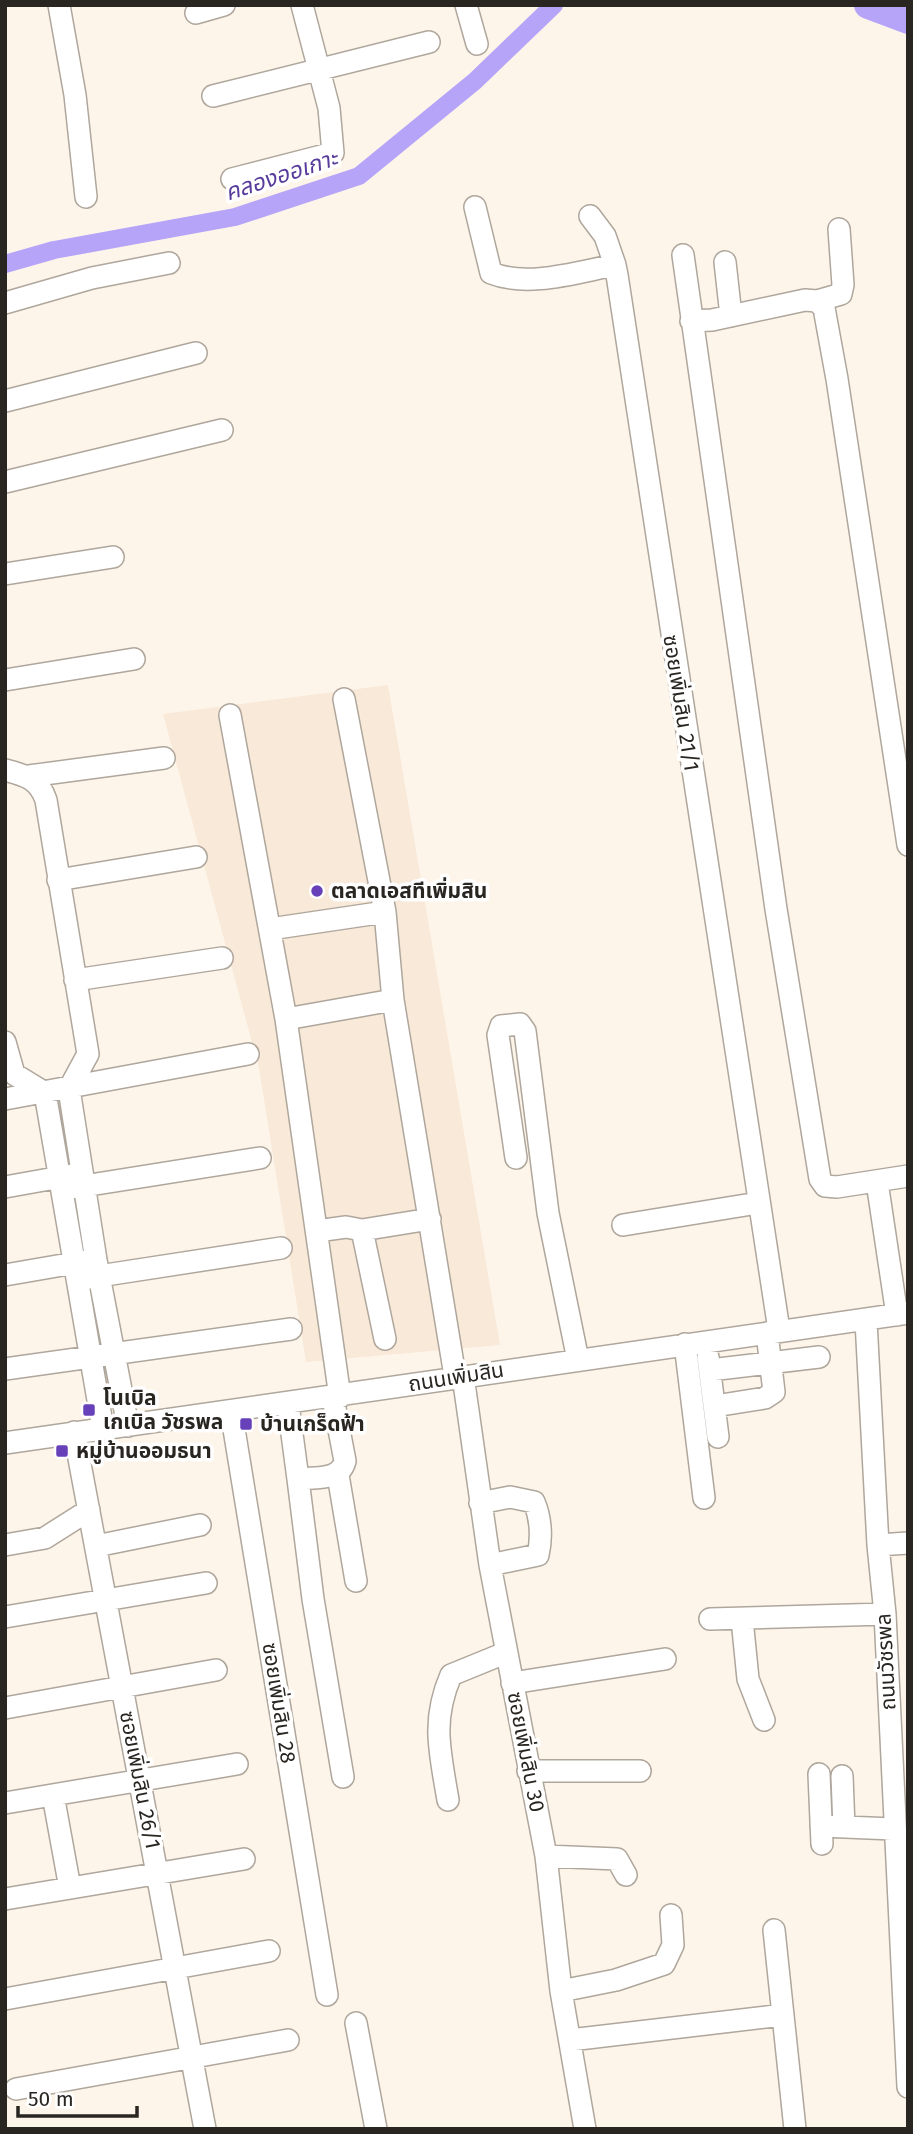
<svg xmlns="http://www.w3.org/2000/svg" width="913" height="2134" font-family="'Fira Sans','Noto Sans Thai',sans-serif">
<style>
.built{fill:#f8e9d8}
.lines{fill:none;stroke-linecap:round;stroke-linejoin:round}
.canal{stroke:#b5a4f8;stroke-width:18}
.river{stroke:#b5a4f8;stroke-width:28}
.minor-casing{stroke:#afa69c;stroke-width:24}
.minor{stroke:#fff;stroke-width:21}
.poi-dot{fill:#6641b9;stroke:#fff;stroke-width:2.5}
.labels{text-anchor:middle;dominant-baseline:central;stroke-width:7;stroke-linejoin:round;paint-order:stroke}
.street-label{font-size:21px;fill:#292622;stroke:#fff}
.poi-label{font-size:21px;font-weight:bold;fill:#292622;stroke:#fff;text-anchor:start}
.water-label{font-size:23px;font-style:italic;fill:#583c9c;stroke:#fff}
</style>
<rect width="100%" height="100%" fill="#fef5ea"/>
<path class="built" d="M388,685L500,1345L306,1362L259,1068L163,714Z"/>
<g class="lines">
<path class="canal" d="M5,264L54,250L235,217L359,176L475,81L554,5"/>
<path class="river" d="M868,5L908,20"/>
<g class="minor-casing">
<path id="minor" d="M59,5L75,95L86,197
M466,5L477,44
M196,13L224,5
M213,96L429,42
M232,179L333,153L329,108L302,5
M475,207L491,273C528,288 577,272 615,265L617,275L779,1330
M590,216L605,236L615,265
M683,255L776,909L820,1179L825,1186L837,1187L908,1176
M725,262L731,316
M817,301L824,308L837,379L908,845
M5,303L92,278L169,263
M691,321L712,320L805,300L817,301L841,294L843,285L839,229
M5,401L196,353
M5,482L222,430
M5,574L113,557
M5,680L134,659
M344,699L385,912L393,1000L455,1376
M230,715L286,1019L340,1397
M5,770C25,775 39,779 46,800L88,1054L69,1089L96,1260L128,1426
M29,776L164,758
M58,880L196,857
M270,929L385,912
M75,980L222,958
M286,1019L393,1000
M5,1042L14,1074L45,1093
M45,1093L103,1429
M5,1099L248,1054
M516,1158L498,1035L501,1026L520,1024L525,1031L548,1213L578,1360
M877,1182L897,1315
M5,1187L72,1175
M71,1188L260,1158
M623,1225L758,1203
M362,1230L385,1339
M317,1231L346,1227L362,1230L430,1219
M5,1275L86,1261
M86,1278L281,1248
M866,1321L878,1545L885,1614L908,2087
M685,1344L704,1498
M708,1357L718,1437
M5,1369L291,1329
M710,1370L819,1357
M463,1376L490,1565L546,1856L561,1991L585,2129
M333,1398L345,1461C340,1481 316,1477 298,1479L313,1599L343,1777
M288,1404L298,1479
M715,1406L765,1398L774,1392L767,1333
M231,1411L327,1995
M74,1432L205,2129
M5,1443L908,1313
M338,1475L356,1581
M480,1503L510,1497L534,1502C541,1518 542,1538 538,1555L490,1565
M5,1545L45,1538L89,1510
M878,1545L908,1543
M96,1546L200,1525
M5,1617L206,1583
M710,1619L885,1614
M742,1619L748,1679L764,1720
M512,1683L665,1659
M5,1708L216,1670
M528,1771H640
M819,1774L822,1844
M842,1776L844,1827
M53,1795L70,1888
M448,1800C440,1752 431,1721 451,1675L505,1653
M5,1803L237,1764
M821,1826L893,1829
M546,1856L617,1859L626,1875
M5,1899L244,1859
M774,1930L795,2129
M561,1991L616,1980L664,1964L673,1945L671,1915
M5,1999L269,1951
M356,2023L376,2129
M570,2040L783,2015
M16,2089L288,2040"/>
</g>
<use href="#minor" class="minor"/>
</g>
<g class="poi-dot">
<circle cx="317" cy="891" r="7"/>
<rect x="82" y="1403" width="14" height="14" rx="3.5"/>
<rect x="239" y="1417" width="14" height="14" rx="3.5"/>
<rect x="55" y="1444" width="14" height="14" rx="3.5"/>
</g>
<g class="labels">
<g class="street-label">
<text transform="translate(681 703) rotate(81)">ซอยเพิ่มสิน 21/1</text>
<text transform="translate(456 1377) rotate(-9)">ถนนเพิ่มสิน</text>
<text transform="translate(886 1662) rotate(-93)">ถนนวัชรพล</text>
<text transform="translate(279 1703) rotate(81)">ซอยเพิ่มสิน 28</text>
<text transform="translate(526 1752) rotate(79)">ซอยเพิ่มสิน 30</text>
<text transform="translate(140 1780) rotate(79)">ซอยเพิ่มสิน 26/1</text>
</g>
<g class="poi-label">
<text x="331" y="891">ตลาดเอสทีเพิ่มสิน</text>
<text x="103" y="1398">โนเบิล<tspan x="103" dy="24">เกเบิล วัชรพล</tspan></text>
<text x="260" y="1424">บ้านเกร็ดฟ้า</text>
<text x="76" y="1451">หมู่บ้านออมธนา</text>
</g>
<g class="water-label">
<text transform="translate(281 175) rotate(-18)">คลองออเกาะ</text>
</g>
</g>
<rect width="913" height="2134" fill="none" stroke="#292622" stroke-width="14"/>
<path d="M18 2106v10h119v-10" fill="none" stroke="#292622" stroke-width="3.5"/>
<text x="28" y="2106" font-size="21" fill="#292622" stroke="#ffffff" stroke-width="5" paint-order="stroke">50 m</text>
</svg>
